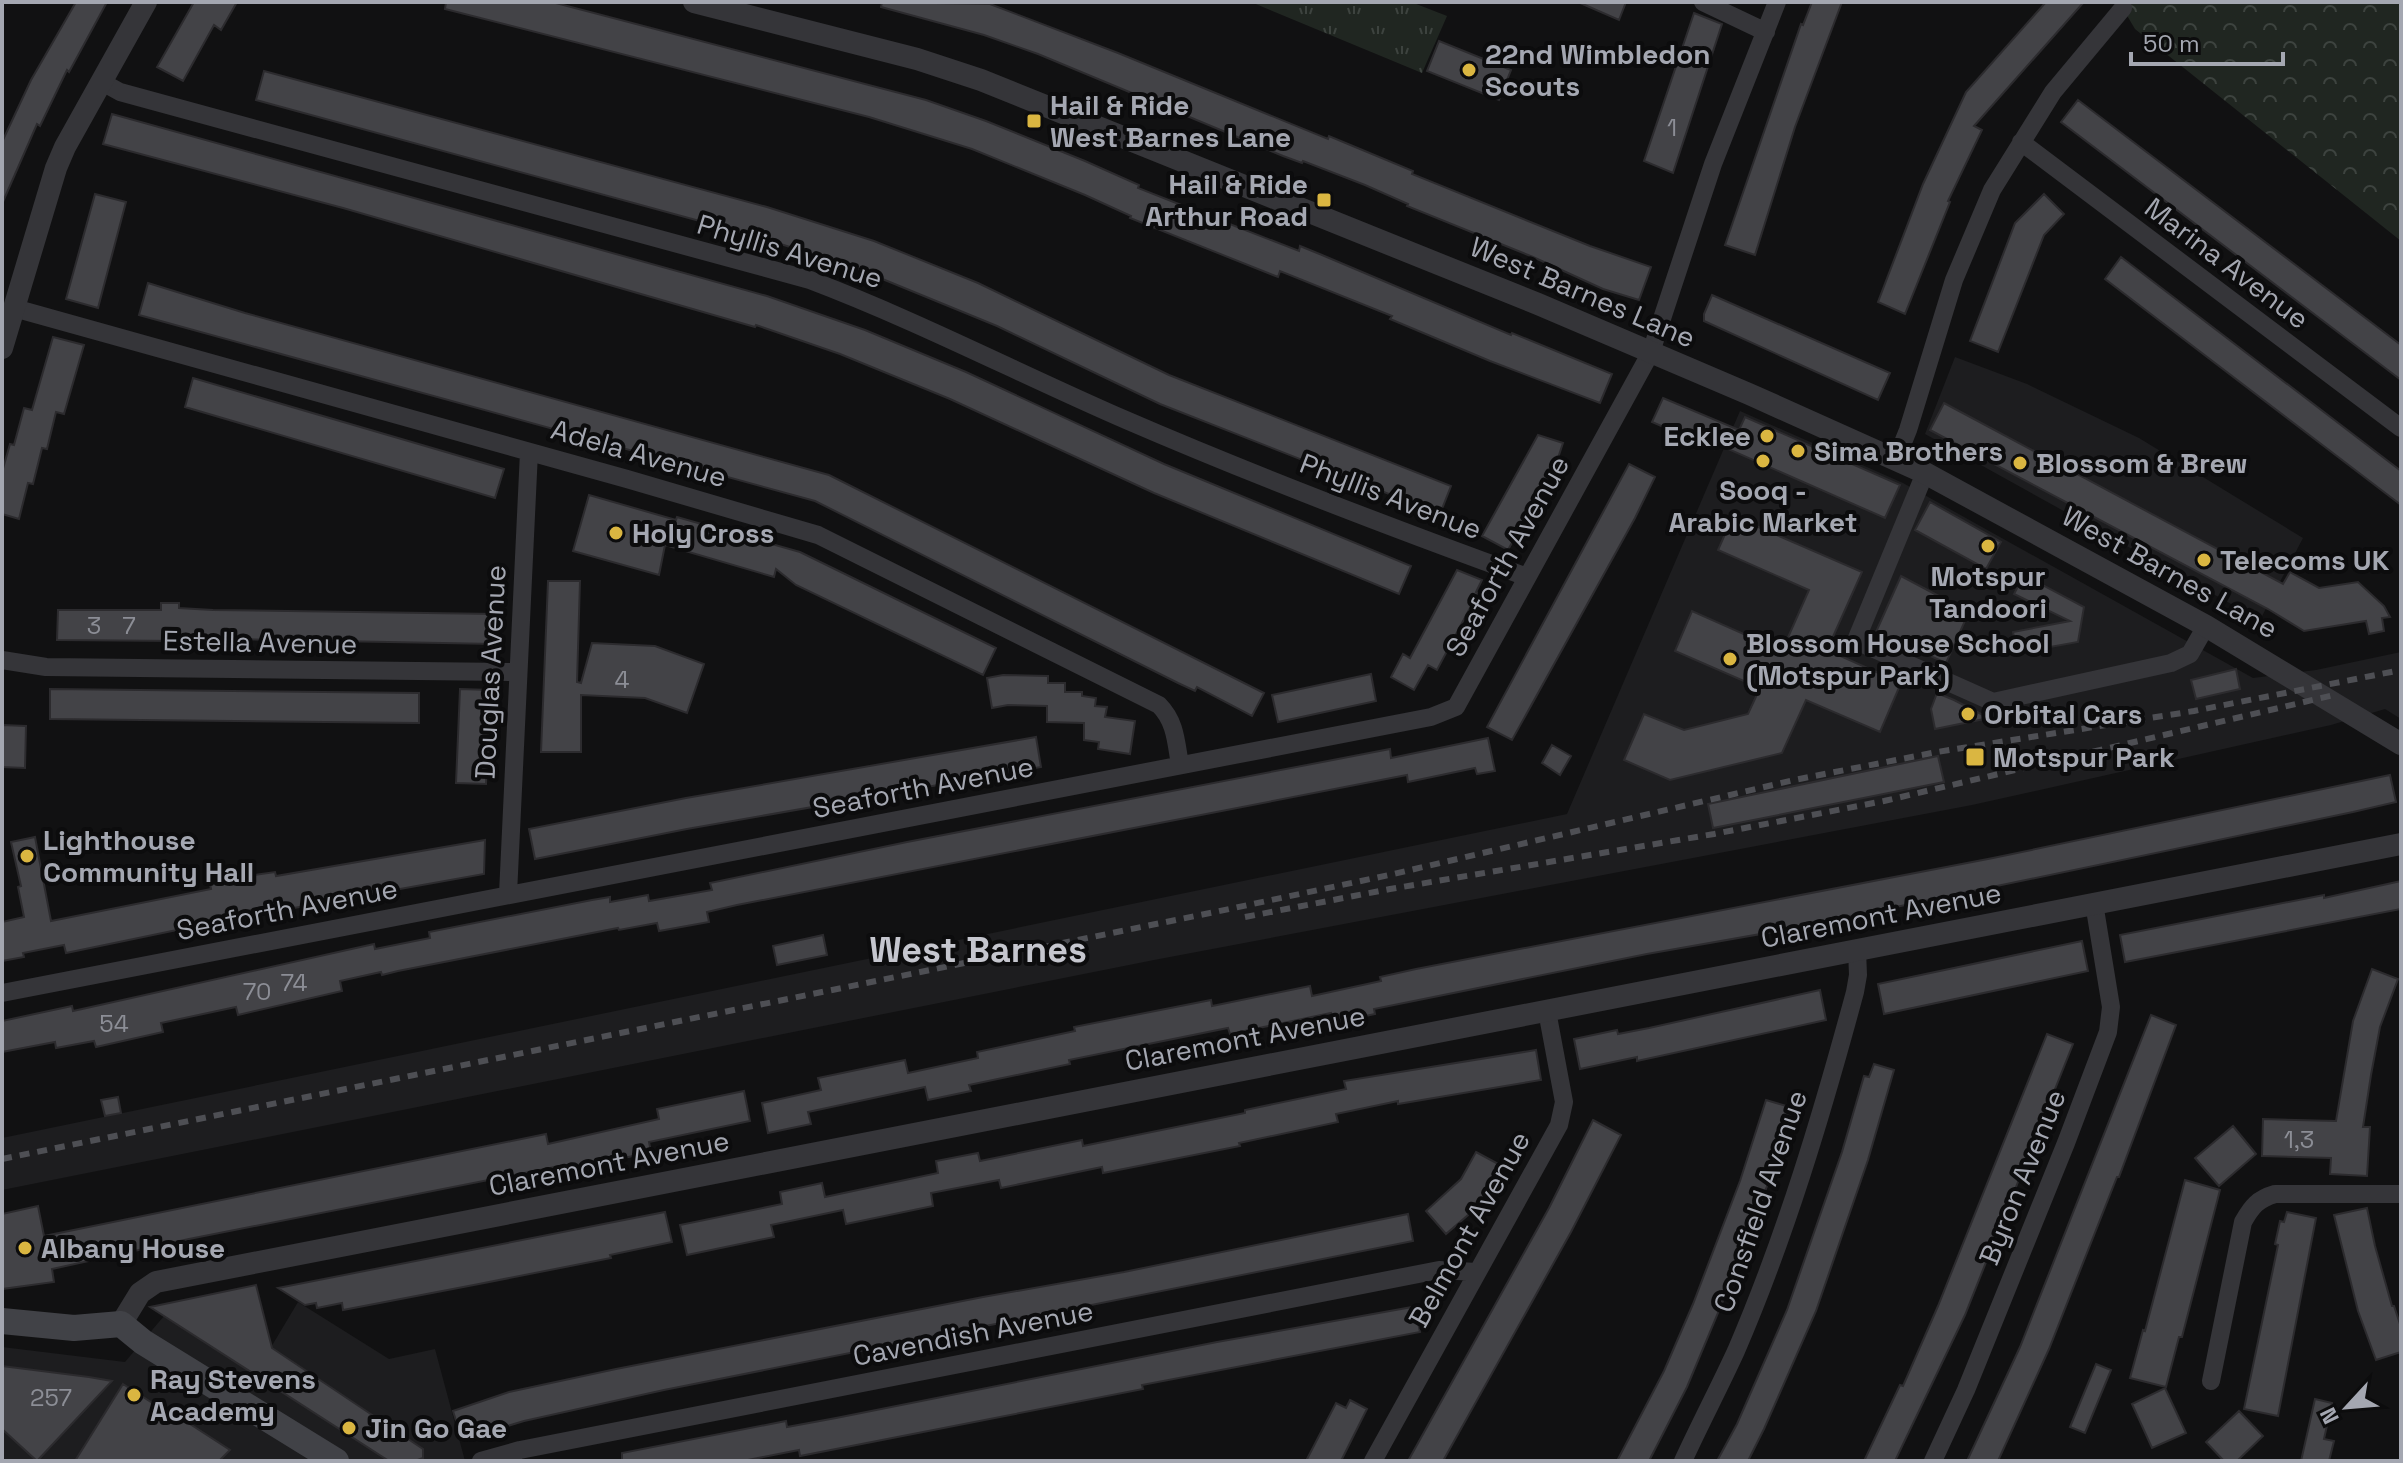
<svg xmlns="http://www.w3.org/2000/svg" width="2403" height="1463" font-family="'Space Grotesk',sans-serif">
<style>
.built{fill:#1d1d1f}
.grass{fill:url(#grass-tufts)}
.park{fill:url(#park-crowns)}
.building{fill:#434347;stroke:#2c2b2e;stroke-width:2}
.lines{fill:none;stroke-linecap:round;stroke-linejoin:round}
.minor{stroke:#353539;stroke-width:18}
.tertiary{stroke:#353539;stroke-width:22}
.secondary{stroke:#414247;stroke-width:26}
.rail{stroke:#4e4f54;stroke-width:6;stroke-dasharray:10 8;stroke-linecap:butt}
.poi-dot{fill:#dab641;stroke:#0c0c0d;stroke-width:3}
.labels{text-anchor:middle;dominant-baseline:central;stroke-width:8;stroke-linejoin:round;paint-order:stroke}
.number-label{font-size:24px;fill:#8c8e96}
.poi-label{font-size:28px;font-weight:bold;fill:#a4a7b1;stroke:#0c0c0d;text-anchor:start}
.street-label{font-size:28px;fill:#a4a7b1;stroke:#0c0c0d}
.district-label{font-size:36px;font-weight:bold;fill:#c5c6ce;stroke:#0c0c0d}
</style>
<defs>
<pattern id="grass-tufts" width="24" height="20" patternUnits="userSpaceOnUse" patternTransform="scale(2)"><rect width="24" height="20" fill="#202621"/><path d="M3 7l-1-3M5 7V3M7 7l1-3M15 17l-1-3M17 17v-4M19 17l1-3" fill="none" stroke="#3d433f"/></pattern>
<pattern id="park-crowns" width="20" height="18" patternUnits="userSpaceOnUse" patternTransform="scale(2)"><rect width="20" height="18" fill="#202621"/><path d="M2 6a3 3 0 1 1 6 0M12 15a3 3 0 1 1 6 0" fill="none" stroke="#3d433f"/></pattern>
</defs>
<rect width="100%" height="100%" fill="#111112"/>
<path class="built" d="M1955,357L2027,384L2139,438L2303,538L2260,620L1925,434Z
M1740,411L1903,483L2253,678L2316,670L2401,652V719L2385,709L2331,725L1972,805L1154,960L2,1190V1138L1567,814Z
M298,1302L389,1359L435,1349L465,1461H2V1347L125,1362L164,1316L255,1374Z"/>
<path class="grass" d="M1251,2H1411L1447,16L1422,73Z"/>
<path class="park" d="M2119,2H2401V241L2135,29Z"/>
<path class="building" d="M76,2H107L69,72L67,70L40,126L37,124L2,204V142L31,80Z
M194,2H237L221,30L214,25L183,81L157,67Z
M446,2H552L926,100L986,121L1085,161L1139,185L1138,188L1199,212L1299,251L1300,246L1322,255L1511,335L1512,333L1612,374L1600,403L1490,361L1390,319L1392,316L1280,271L1278,277L1130,218L1131,216L1085,195L972,149L869,117L445,9Z
M882,2L990,4L1118,53L1328,139L1329,136L1348,144L1413,171L1412,174L1590,246L1651,267L1639,300L1603,289L1533,257L1407,206L1408,204L1365,185L1303,161L1302,163L1283,156L1038,54L984,35L881,7Z
M1578,2H1626L1619,20Z
M1812,2H1842L1795,127L1755,255L1725,245L1801,24L1803,25Z
M2046,2H2084L1974,126L1982,130L1948,201L1950,202L1905,314L1878,302L1923,184L1966,92Z
M1694,13L1722,24L1673,173L1644,161Z
M1439,41L1511,70L1499,100L1427,71Z
M264,71L767,207L874,241L978,283L1169,375L1451,486L1440,514L1160,404L997,326L858,269L762,238L256,100Z
M2078,100L2401,345V380L2061,122Z
M112,114L767,296L865,330L966,372L1164,464L1411,566L1399,594L1154,493L950,399L840,354L756,325L755,327L343,208L103,144Z
M95,194L126,202L98,308L66,299Z
M2044,194L2064,214L2044,235L1998,352L1970,341L2015,223Z
M2121,257L2401,471V505L2105,279Z
M148,283L245,313L829,475L1264,693L1252,716L1197,687L1195,691L1178,683L815,501L139,315Z
M1712,295L1890,373L1878,400L1704,321V314Z
M53,337L84,345L64,414L56,412L47,449L42,448L33,484L28,483L19,519L2,514V472L10,444L14,445L24,408L32,410Z
M193,378L504,469L495,498L185,407Z
M1663,398L1739,430L1745,417L1900,485L1885,518L1717,444L1714,449L1652,422Z
M1944,403L2283,584L2290,572L2319,588L2358,582L2384,606L2390,617L2382,618L2384,631L2369,634L2366,621L2304,631L2268,609L1930,430Z
M1538,435L1563,443L1557,461L1508,550L1482,536Z
M1629,464L1655,477L1635,518L1512,740L1487,727Z
M589,495L676,520L677,517L800,552L996,648L983,675L796,585L776,569L774,577L665,545L659,575L573,551Z
M1930,502L2001,542L1986,569L1915,530Z
M1733,516L1862,572L1827,650L1901,683L1880,732L1806,700L1782,753L1670,780L1624,760L1644,714L1684,730L1748,714L1760,688L1675,651L1692,611L1782,651L1809,590L1718,550Z
M1457,570L1482,580L1476,592L1478,593L1437,670L1428,665L1414,690L1391,677L1403,654L1410,658Z
M2024,575L2084,607L2078,642L2017,653L2013,632L2070,621L2014,594Z
M1901,576L1969,612L1946,663L1876,632Z
M548,581H580L577,682L581,683L592,643L655,646L704,664L687,713L645,698L581,695V752H541Z
M161,603H179V608L213,610L496,614L495,644L179,638V641L57,640L58,610H161Z
M2236,669L2240,689L2196,699L2191,680Z
M1371,674L1376,701L1278,722L1272,695Z
M1003,675L1048,676V683H1065V692H1082V696L1096,698L1095,706L1107,707L1105,717L1135,721L1130,754L1098,749L1099,742L1084,740V723L1047,722V706L1008,705L992,708L987,678Z
M50,689L419,693V723L50,719Z
M460,689L490,690L486,784L456,783Z
M1937,693L1954,700L1989,718L1935,729L1931,709Z
M2,725L26,726L25,768L2,767Z
M1036,737L1041,767L687,829L535,859L529,829L686,798Z
M1488,738L1495,771L1477,774L1475,768L1408,782L1407,775L737,905L707,912L709,922L659,931L657,923L619,930L618,928L398,971L382,975L381,972L340,981L342,991L238,1015L236,1007L161,1023L163,1032L96,1047L94,1041L56,1048L55,1042L2,1052V1021L72,1006L73,1011L374,944L375,949L430,938L429,932L592,900L610,897V902L648,895L649,901L712,890L710,883L907,842L1390,749L1391,758Z
M1552,745L1571,756L1560,775L1542,763Z
M1938,756L1944,782L1713,828L1708,804Z
M2390,775L2396,802L2353,812L1795,928L1647,954L1374,1009L1375,1014L1333,1023L1331,1013L1230,1034L1228,1028L1069,1060L1070,1064L969,1085L971,1091L928,1100L925,1087L808,1112L811,1124L768,1133L762,1103L821,1090L818,1078L905,1060L908,1073L978,1058L977,1052L1075,1031L1074,1027L1211,1000L1212,1006L1310,986L1312,996L1381,981L1380,977L1416,969L1993,858Z
M35,837L51,921L211,889L210,884L248,876L275,872L276,876L485,840L484,874L288,909L287,904L261,908L213,918L214,923L177,930L66,953L64,945L23,953L24,957L2,961V922L24,917L18,887L21,886L11,842Z
M2401,881V909L2125,962L2120,935L2324,895V898Z
M823,935L827,955L777,965L773,946Z
M2082,941L2088,971L1884,1014L1878,984Z
M2372,969L2398,979L2380,1027L2371,1075L2363,1127H2370L2367,1176L2330,1174L2331,1158L2262,1156L2263,1119L2336,1121L2353,1021Z
M1820,990L1826,1020L1637,1061V1057L1580,1069L1574,1039L1617,1030L1618,1034L1649,1028Z
M2151,1015L2176,1025L2119,1177H2117L2049,1349L1998,1461H1967L2020,1347Z
M2047,1034L2073,1044L1965,1315L1895,1461H1864L1900,1385L1903,1386L1938,1306Z
M1536,1050L1541,1080L1398,1104V1101L1336,1114L1338,1122L1239,1143L1240,1146L1103,1173L1102,1167L1001,1188L999,1180L931,1193L933,1206L846,1224L843,1210L771,1225L774,1237L687,1255L680,1225L782,1204L780,1192L822,1183L825,1197L938,1173L936,1161L978,1153L980,1161L1082,1140L1083,1146L1245,1113V1110L1346,1089L1344,1081Z
M1874,1064L1894,1070L1868,1160L1816,1311L1764,1429L1748,1461H1717L1737,1424L1787,1310L1842,1152L1864,1076L1869,1077Z
M744,1091L750,1121L649,1142L651,1152L561,1172L560,1166L189,1239L52,1269L54,1282L2,1289V1214L38,1206L44,1236L546,1134L548,1144L659,1119L657,1109Z
M118,1097L121,1113L105,1116L101,1100Z
M1766,1100L1793,1108L1769,1181L1723,1301L1687,1387L1649,1461H1617L1664,1371L1693,1304L1740,1181Z
M1593,1120L1621,1135L1571,1232L1443,1461H1408L1549,1208Z
M2233,1126L2256,1154L2219,1186L2195,1158Z
M1476,1152L1502,1166L1482,1203L1446,1234L1426,1211L1461,1179Z
M2185,1180L2220,1190L2182,1337H2179L2166,1387L2130,1378L2143,1330L2145,1331Z
M2367,1208L2375,1246L2392,1306H2394L2401,1327V1352L2376,1360L2358,1311L2334,1215Z
M665,1212L672,1242L610,1255L611,1258L479,1284L343,1310L342,1303L317,1308L316,1303L305,1305L278,1288Z
M2287,1212L2316,1218L2278,1416L2244,1409L2278,1245L2275,1244L2280,1221L2284,1222Z
M1408,1214L1413,1241L664,1390L524,1421L462,1440L453,1411L509,1392L616,1369L983,1297L1124,1272Z
M256,1285L272,1348L423,1449V1458L415,1461H389L150,1307Z
M1429,1304L1432,1320L1418,1322L1420,1332L1142,1385L1143,1389L800,1456L799,1450L743,1461H622V1453L786,1421L787,1427L836,1418L1217,1342Z
M2096,1364L2111,1370L2085,1433L2070,1427Z
M2,1366L89,1377L112,1381L37,1461L2,1429Z
M123,1384L154,1404L156,1402L230,1450L219,1461H75Z
M2165,1388L2186,1433L2152,1448L2132,1404Z
M2315,1399L2332,1403L2324,1439L2334,1441L2329,1461H2301Z
M1350,1400L1367,1409L1341,1461H1306L1336,1403L1346,1408Z
M2239,1411L2263,1436L2237,1461H2224L2206,1442Z"/>
<g class="lines">
<path class="minor" d="M1703,2L1766,32
M102,82L120,92L810,280C918,321 1020,374 1126,420C1258,477 1392,528 1527,577
M2021,142L2401,428
M14,308L627,479L818,535L1159,705C1176,722 1176,743 1180,765
M1896,460L1908,430L1954,280L1992,190L2053,92L2123,8
M1925,473L1857,638L1863,644L1993,702L2171,663L2190,654L2206,626
M2,660L46,667L518,672
M508,894L529,452
M2,993L1431,717L1456,707L1651,352L1713,164L1777,2
M2211,1381L2243,1222C2252,1206 2258,1199 2275,1194H2401
M481,1461L520,1450L1439,1270L1477,1272
M1373,1461L1559,1125L1564,1102L1547,1011
M1683,1461C1700,1424 1719,1388 1736,1351C1786,1235 1822,1114 1855,992L1858,975L1857,950
M1933,1461L1966,1390L2066,1143L2108,1032L2111,1007L2094,903"/>
<path class="tertiary" d="M694,2L917,59L981,80L1538,304L1749,394L1925,473L2206,626L2401,744
M2,348L56,168L65,147L146,2
M121,1324L140,1293L156,1282L2401,844"/>
<path class="secondary" d="M2,1321L74,1328L121,1324L143,1342L336,1461"/>
<path class="rail" d="M1245,917L1390,889L1714,834L1884,801L2338,694
M2,1159L1215,912L1389,875L1794,780L1937,752L2194,711L2401,670"/>
</g>
<g class="poi-dot">
<circle cx="1469" cy="70" r="8"/>
<rect x="1026" y="113" width="16" height="16" rx="4"/>
<rect x="1316" y="192" width="16" height="16" rx="4"/>
<circle cx="1767" cy="436" r="8"/>
<circle cx="1798" cy="451" r="8"/>
<circle cx="1763" cy="461" r="8"/>
<circle cx="2020" cy="463" r="8"/>
<circle cx="616" cy="533" r="8"/>
<circle cx="1988" cy="546" r="8"/>
<circle cx="2204" cy="560" r="8"/>
<circle cx="1730" cy="659" r="8"/>
<circle cx="1968" cy="714" r="8"/>
<rect x="1965" y="747" width="20" height="20" rx="4"/>
<circle cx="27" cy="856" r="8"/>
<circle cx="25" cy="1248" r="8"/>
<circle cx="134" cy="1395" r="8"/>
<circle cx="349" cy="1428" r="8"/>
</g>
<g class="labels">
<g class="number-label">
<text x="1672" y="127">1</text>
<text x="94" y="625">3</text>
<text x="129" y="625">7</text>
<text x="622" y="679">4</text>
<text x="294" y="982">74</text>
<text x="257" y="991">70</text>
<text x="114" y="1023">54</text>
<text x="2299" y="1139">1,3</text>
<text x="51" y="1397">257</text>
</g>
<g class="poi-label">
<text x="1485" y="54">22nd Wimbledon<tspan x="1485" dy="32">Scouts</tspan></text>
<text x="1050" y="105">Hail &amp; Ride<tspan x="1050" dy="32">West Barnes Lane</tspan></text>
<text x="1308" y="184" text-anchor="end">Hail &amp; Ride<tspan x="1308" dy="32">Arthur Road</tspan></text>
<text x="1751" y="436" text-anchor="end">Ecklee</text>
<text x="1814" y="451">Sima Brothers</text>
<text x="2036" y="463">Blossom &amp; Brew</text>
<text x="1763" y="490" text-anchor="middle">Sooq -<tspan x="1763" dy="32">Arabic Market</tspan></text>
<text x="632" y="533">Holy Cross</text>
<text x="2220" y="560">Telecoms UK</text>
<text x="1988" y="576" text-anchor="middle">Motspur<tspan x="1988" dy="32">Tandoori</tspan></text>
<text x="1746" y="643">Blossom House School<tspan x="1746" dy="32">(Motspur Park)</tspan></text>
<text x="1984" y="714">Orbital Cars</text>
<text x="1993" y="757">Motspur Park</text>
<text x="43" y="840">Lighthouse<tspan x="43" dy="32">Community Hall</tspan></text>
<text x="41" y="1248">Albany House</text>
<text x="150" y="1379">Ray Stevens<tspan x="150" dy="32">Academy</tspan></text>
<text x="365" y="1428">Jin Go Gae</text>
</g>
<g class="street-label">
<text transform="translate(790 251) rotate(17)">Phyllis Avenue</text>
<text transform="translate(2227 263) rotate(37)">Marina Avenue</text>
<text transform="translate(1583 292) rotate(23)">West Barnes Lane</text>
<text transform="translate(639 453) rotate(16)">Adela Avenue</text>
<text transform="translate(1391 496) rotate(21)">Phyllis Avenue</text>
<text transform="translate(1507 556) rotate(-61)">Seaforth Avenue</text>
<text transform="translate(2170 572) rotate(29)">West Barnes Lane</text>
<text transform="translate(260 642) rotate(1)">Estella Avenue</text>
<text transform="translate(490 672) rotate(-87)">Douglas Avenue</text>
<text transform="translate(923 787) rotate(-11)">Seaforth Avenue</text>
<text transform="translate(287 909) rotate(-11)">Seaforth Avenue</text>
<text transform="translate(1881 915) rotate(-11)">Claremont Avenue</text>
<text transform="translate(1245 1038) rotate(-11)">Claremont Avenue</text>
<text transform="translate(609 1163) rotate(-11)">Claremont Avenue</text>
<text transform="translate(2022 1177) rotate(-68)">Byron Avenue</text>
<text transform="translate(1760 1201) rotate(-71)">Consfield Avenue</text>
<text transform="translate(1469 1229) rotate(-61)">Belmont Avenue</text>
<text transform="translate(973 1333) rotate(-11)">Cavendish Avenue</text>
</g>
<g class="district-label">
<text x="978" y="950">West Barnes</text>
</g>
</g>
<rect width="2403" height="1463" fill="none" stroke="#a4a7b1" stroke-width="8"/>
<g transform="translate(2347 1407) rotate(244)" stroke="#0c0c0d" stroke-width="6" paint-order="stroke">
<path d="M0-6L14 30L0 20L-14 30Z" fill="#a4a7b1"/>
<text y="-12" font-size="22" font-weight="bold" text-anchor="middle" fill="#a4a7b1">N</text>
</g>
<path d="M2131 52v12h152v-12" fill="none" stroke="#a4a7b1" stroke-width="4"/>
<text x="2143" y="52" font-size="24" fill="#a4a7b1" stroke="#0c0c0d" stroke-width="6" paint-order="stroke">50 m</text>
</svg>
